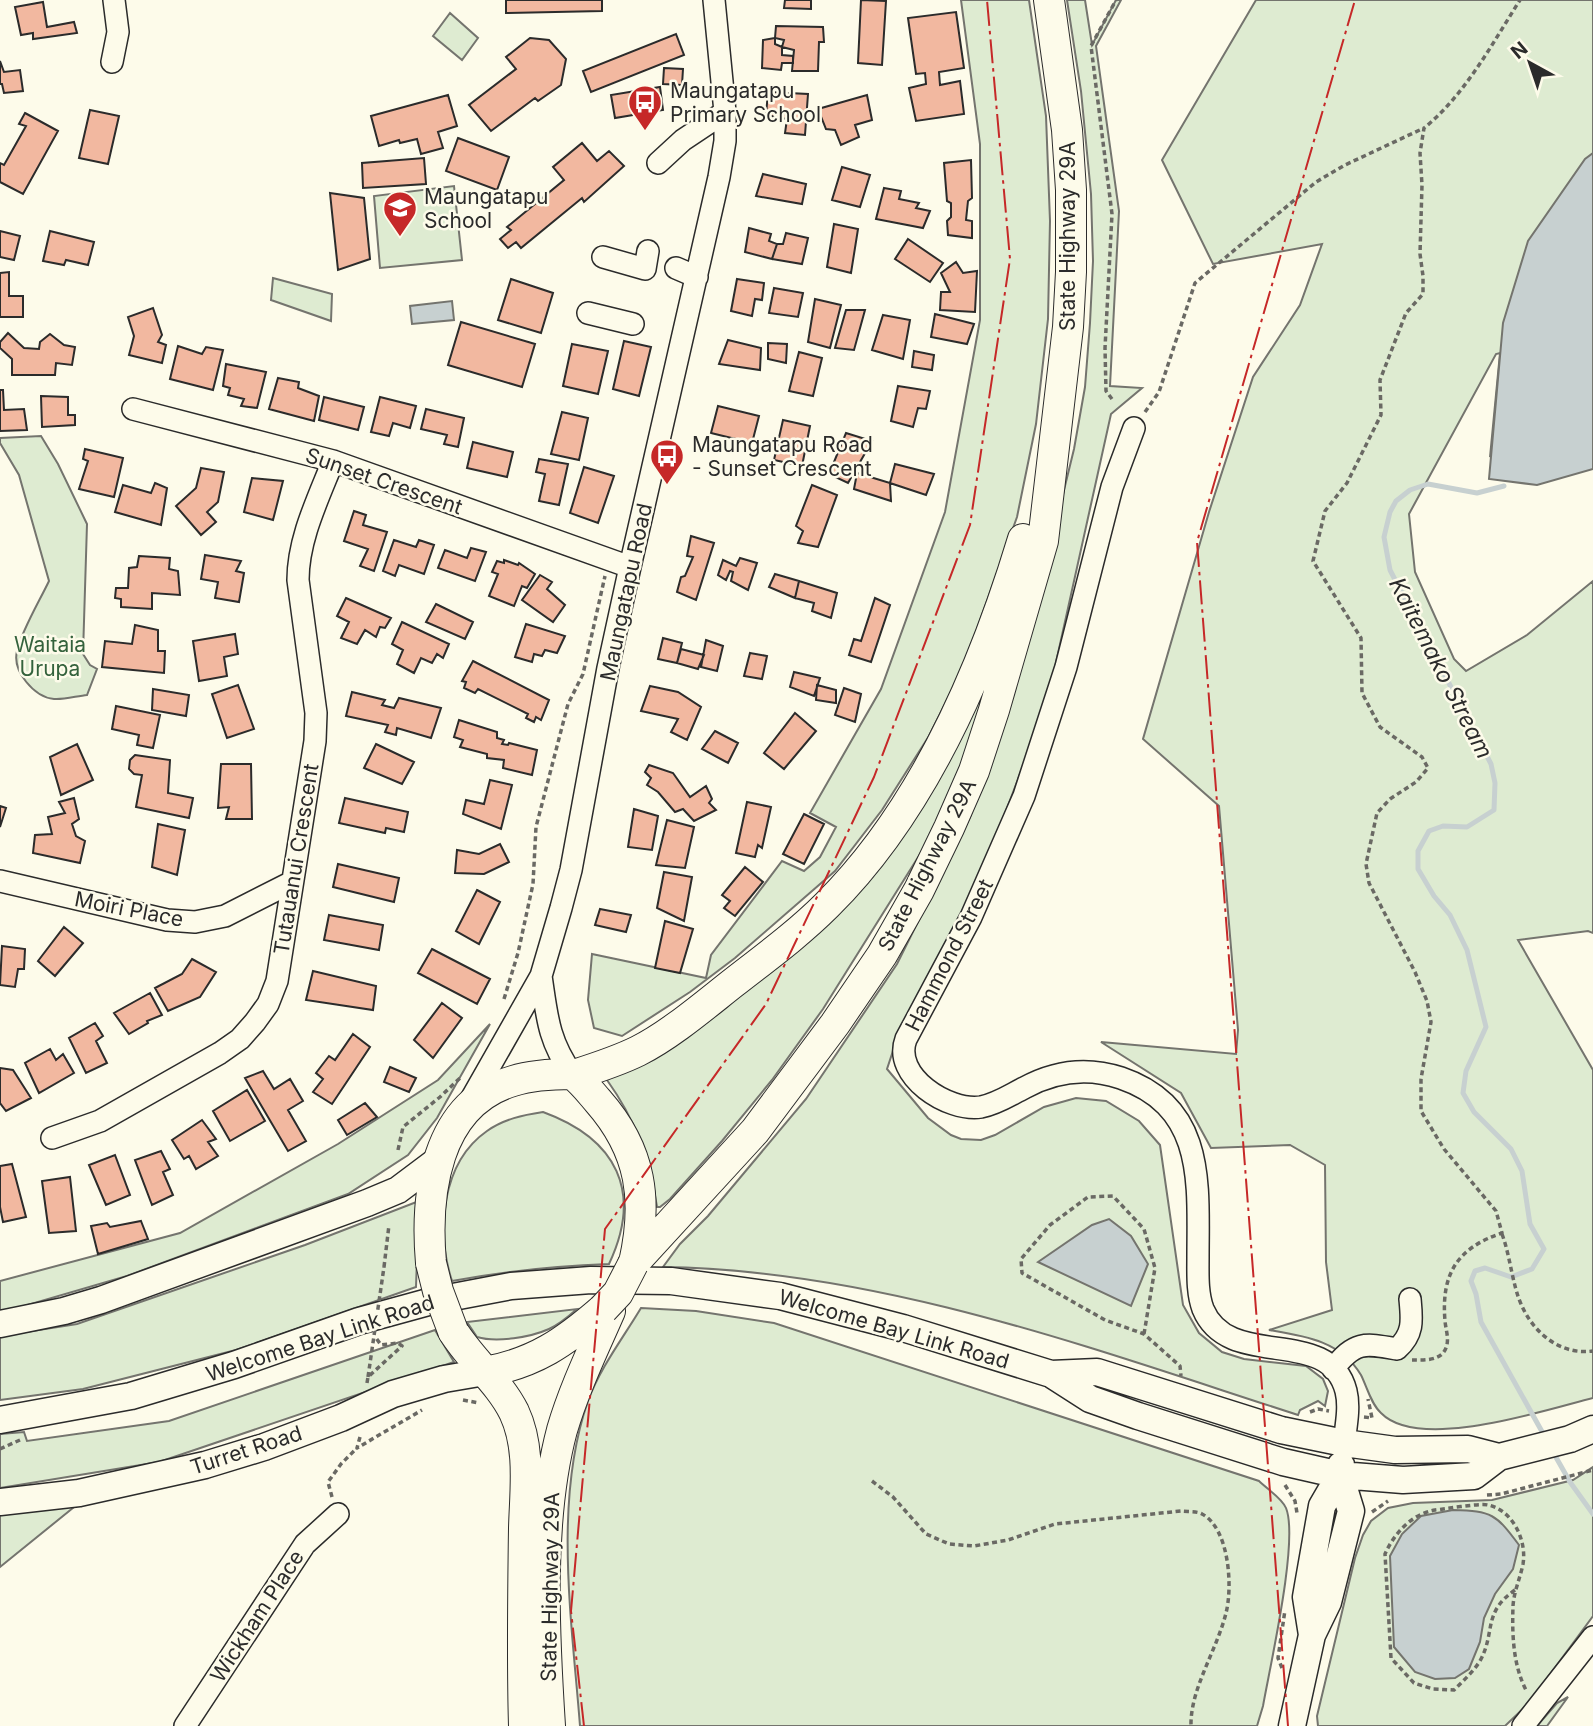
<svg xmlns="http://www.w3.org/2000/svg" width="1593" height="1726" font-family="Inter,sans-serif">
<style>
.green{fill:#deebd1;stroke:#74746e;stroke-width:2}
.water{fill:#c7d0d0;stroke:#74746e;stroke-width:2}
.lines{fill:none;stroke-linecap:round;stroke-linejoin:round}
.stream{stroke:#c7d0d0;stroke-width:5}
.building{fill:#f2b8a0;stroke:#2b2b2b;stroke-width:2}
.minor-casing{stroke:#2b2b2b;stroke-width:24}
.major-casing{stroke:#2b2b2b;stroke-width:29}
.highway-casing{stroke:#2b2b2b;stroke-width:32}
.path{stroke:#6a6964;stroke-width:3.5;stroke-dasharray:5 3.5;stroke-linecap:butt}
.minor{stroke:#fdfbea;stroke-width:21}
.major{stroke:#fdfbea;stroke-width:26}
.highway{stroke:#fdfbea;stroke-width:30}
.highway-bridge-casing{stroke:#2b2b2b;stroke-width:32;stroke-linecap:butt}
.path-bridge{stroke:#6a6964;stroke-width:3.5;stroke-dasharray:5 3.5;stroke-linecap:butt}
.highway-bridge{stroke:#fdfbea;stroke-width:30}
.power{stroke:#c62828;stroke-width:2;stroke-dasharray:24 5 3.5 5;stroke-linecap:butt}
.labels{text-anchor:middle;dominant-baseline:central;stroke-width:5;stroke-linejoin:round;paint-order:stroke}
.poi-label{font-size:21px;fill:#2b2b2b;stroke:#fdfbea;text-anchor:start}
.street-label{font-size:21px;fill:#2b2b2b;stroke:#fdfbea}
.park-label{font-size:21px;fill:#34623c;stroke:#fdfbea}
.water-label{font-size:23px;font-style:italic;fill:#2b2b2b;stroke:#fdfbea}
</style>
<rect width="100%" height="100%" fill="#fdfbea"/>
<path class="green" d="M961,0H1029L1046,116L1050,221L1048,319L1036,424L1017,517L963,668L929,736L882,810L835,871L735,958L690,992L622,1036L594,1028L588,1000L592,954L706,978L711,955L782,861L804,871L820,857L836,827L810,813L881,689L945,512L980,320V144Z
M1067,0H1085L1092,45L1116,0H1121L1096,46L1119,211L1110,386L1142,388L1111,414L1047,703L969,908L896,1042L887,1069L928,1118L951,1135L961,1139L981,1140L995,1135L1044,1107L1076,1098L1106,1101L1139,1121L1160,1145L1183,1305L1199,1333L1222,1352L1244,1359L1306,1366L1323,1379L1328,1391L1325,1406L1318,1401L1300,1410L1298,1415C1093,1349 881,1270 663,1267L680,1244L708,1216L806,1099L897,964L970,817L1020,671L1074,449L1085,387L1090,323L1093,261L1091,194L1081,91Z
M1256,0H1593V300L1490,457L1500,353L1496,354L1409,514L1415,572L1454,659L1466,671L1527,635L1593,581V933L1588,931L1518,940L1593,1070V1398C1545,1410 1419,1452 1381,1413C1371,1404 1367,1387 1361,1375C1341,1341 1305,1336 1269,1330L1332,1310L1326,1262L1325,1165L1290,1145L1211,1148L1181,1093L1101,1042L1236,1054L1238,1030L1219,806L1143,739L1209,512L1253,377L1300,305L1322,244L1213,264L1162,160Z
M450,13L478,38L462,60L433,36Z
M454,186L462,260L380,268L374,196Z
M273,278L332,294L331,321L271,300Z
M41,436L58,464L87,524L83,654L90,665L97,669L87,695C77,696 63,700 54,699C34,697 12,671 17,651C21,632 40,600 49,581L19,475L0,443V438Z
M1023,570L947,811L823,1009L772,1080L722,1141L670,1199L660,1207H657C650,1159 635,1119 607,1080L841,902Z
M490,1024L437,1118L408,1155L348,1194L127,1276L0,1313V1281L180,1233L338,1144L438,1080Z
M543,1112C617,1139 643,1192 609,1264C556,1266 505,1271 452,1281C436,1232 441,1163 487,1131C504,1119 523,1115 543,1112Z
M419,1201L416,1287L236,1350L83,1389L0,1400V1336L77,1324L305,1245Z
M641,1308L696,1311L774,1323L1259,1481C1267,1489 1282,1498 1286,1508C1299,1540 1270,1666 1263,1706L1257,1726H580C572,1622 553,1501 588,1401C600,1368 623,1338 641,1308Z
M577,1309C568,1317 560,1324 549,1329C531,1337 497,1343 477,1337L467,1322Z
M435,1330L454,1362L159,1462L0,1488V1434L24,1432L27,1441L169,1421Z
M1593,1467V1616L1528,1704L1505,1726H1318L1317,1716L1355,1558L1363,1535L1371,1521L1388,1508L1413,1503L1492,1500L1573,1480Z
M84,1499L0,1567V1509Z
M1568,1697L1547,1726H1537L1557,1703Z"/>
<path class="water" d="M1593,153V469L1537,485L1489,479L1503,323L1528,241L1585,159Z
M452,301L454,320L412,324L410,306Z
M1109,1219L1131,1236L1148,1264L1131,1306L1038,1262L1092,1225Z
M1453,1510C1492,1511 1496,1514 1519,1545L1513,1569L1495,1594L1484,1618L1480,1642L1469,1669L1455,1678L1435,1679L1415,1672L1394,1647L1390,1556L1402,1534L1421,1516Z"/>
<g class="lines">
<path class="stream" d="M1504,486L1477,493L1428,484L1410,490L1396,501L1390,512L1384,537L1390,570L1491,764L1495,783L1494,810L1467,827L1443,826L1429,831L1418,851V869L1434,896L1450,915L1467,950L1486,1027L1466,1071L1463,1093L1474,1112L1511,1149L1522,1171L1530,1224L1544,1249L1532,1269L1511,1277L1485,1268L1475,1271L1471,1281L1476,1294L1481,1322L1545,1437
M1553,1452L1570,1482L1593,1514"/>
</g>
<path class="building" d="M506,0H602V11L506,13Z
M785,0H811V9L784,8Z
M861,0L886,1L882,65L858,63Z
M43,2L47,27L74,22L77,33L33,39V33L21,35L15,7Z
M956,12L964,68L939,72L940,85L960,81L964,114L916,121L909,88L926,84L925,73L916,74L908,18Z
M776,26L823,27L824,42H819L818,71H792L794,50L782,47L784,40L775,38Z
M676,34L684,55L591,92L583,71Z
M530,38L549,40L566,59L561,85L538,101L535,98L491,131L469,105L516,69L506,57Z
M775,38V44L782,47V55L793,56V63H782L781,70L762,68L763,40Z
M0,61L4,72L20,70L23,91L4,93L2,84H0Z
M664,68L683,69L682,85L663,84Z
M660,87L663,110L615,118L611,95Z
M768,92L808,94L805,135L785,133L787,119L766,115Z
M448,95L457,126L438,132L443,148L421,154L417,139L400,143L399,140L379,146L371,116Z
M867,95L872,120L855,125L859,137L841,145L835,130L826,129L818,109Z
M90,110L119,116L108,164L79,158Z
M25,113L58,131L23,194L0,182V163L4,165L26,126L19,124Z
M458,138L509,157L497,190L446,171Z
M582,143L597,161L609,151L624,166L584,202L582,198L521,248L516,242L508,248L500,239L511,230L507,227L564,180L553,167Z
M424,158L426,184L363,188L362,163Z
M971,160L972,198L968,201L966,220L972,221V238L948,235L947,221L951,217V203L947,201L944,163Z
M842,167L870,175L860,207L832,200Z
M763,174L806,184L802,204L756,196Z
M884,188L901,191L899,199L919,203L916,208L930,211L923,228L876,219Z
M330,193L364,198L370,259L338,270Z
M834,224L858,229L851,273L827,267Z
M749,228L771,234L769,241L777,244L772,259L745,252Z
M0,231L20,236L14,260L0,257Z
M50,231L94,242L88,265L66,260L64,265L43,261Z
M786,233L808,238L802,264L772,259L777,244H783Z
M908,239L943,263L930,282L895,259Z
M956,262L963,273L977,271L975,312L940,310L941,292H950L941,273Z
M9,272V296H23V317H0V273Z
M511,279L553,293L541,333L498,320Z
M737,279L764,283L762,300L755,299L752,316L731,311Z
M774,288L803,293L798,317L769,313Z
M815,299L841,305L830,348L808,342Z
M153,308L162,335L158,342L166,345L162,363L129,355L134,336L128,317Z
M846,310H865L854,350L835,348Z
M935,314L974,324L967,344L931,337Z
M883,315L910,320L903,359L872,350Z
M461,322L535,344L522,387L448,365Z
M8,333L24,348L39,349L40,342L50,334L64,345L75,347L72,365L56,363L55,375H12V359L0,348V342Z
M728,340L761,348L760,370L719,364Z
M624,341L651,347L639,396L613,389Z
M768,343L787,344L786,363L768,359Z
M572,344L608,351L598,394L563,386Z
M178,346L202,354L206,347L223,350L213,390L170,379Z
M914,351L934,355L932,370L912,367Z
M799,352L822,358L813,396L789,391Z
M226,364L266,372L257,408L241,406L244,399L228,395L230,388L223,386Z
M278,378L299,382L298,388L319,396L314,421L269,409Z
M898,386L930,391L926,409L918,408L913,427L891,421Z
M0,390H3L4,410L24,409L27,430L0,431Z
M41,396L68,397V415H75V425L42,427Z
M324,397L364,407L358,430L319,420Z
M380,397L416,406L410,428L393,423L389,436L371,432Z
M718,406L759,416L752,443L711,433Z
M426,409L464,418L458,447L444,444L447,435L421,429Z
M562,412L588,418L579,460L551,454Z
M783,420L810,426L802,466L774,460Z
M846,433L872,441L848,483L829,474Z
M473,442L513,452L507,477L467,468Z
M85,449L123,458L114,497L79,489L88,461L83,459Z
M539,459L568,464L559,505L539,501L545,474L536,472Z
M895,464L934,474L926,495L890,483Z
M584,467L614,476L598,523L570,513Z
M201,468L224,472L218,502L207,512L216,522L201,535L176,506L196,488Z
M857,473L890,483L891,501L854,489Z
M252,478L283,481L273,520L244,512Z
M155,483L167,488L161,525L115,512L123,485L151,493Z
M812,485L837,495L818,547L798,543L803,531L796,526Z
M354,511L366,515L363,525L387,532L374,571L360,566L368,549L344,541Z
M691,536L714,543L696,600L677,592L681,577L685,576L693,557L687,556Z
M394,540L416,547L419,540L434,545L424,574L399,565L395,576L383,571Z
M471,548L486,552L475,581L438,568L445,550L467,558Z
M205,555L241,561L236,571L244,573L239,602L215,598L218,582L201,579Z
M139,556L170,558L169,569L178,571L180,595L152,593V609L121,607V599L115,598L116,588H128L129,568L137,567Z
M740,558L757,563L748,590L731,581L733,572L730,571L726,580L718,575L723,560L736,566Z
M504,560L518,565L519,563L535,574L527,588L522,586L514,606L489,596L498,574L492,572L497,561L504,563Z
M775,574L799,581L795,598L769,587Z
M540,575L552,582L547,589L565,605L553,622L522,600Z
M799,581L837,593L831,618L812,611L814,603L795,598Z
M346,598L391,618L385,628L380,627L376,637L365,630L357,644L341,638L349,622L337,616Z
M875,598L890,605L871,662L849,655L854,639L861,641Z
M436,604L473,622L465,639L426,622Z
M402,622L449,644L443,658L437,654L432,663L421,658L414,673L397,664L403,650L392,644Z
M526,624L565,636L557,653L545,650L542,656L534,654L532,662L515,657Z
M135,625L158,630V651H165L164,673L102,667L105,641L132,644Z
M235,634L238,654L224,657L227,676L199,681L193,641Z
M663,638L682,643L677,663L658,659Z
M706,640L723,646L717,671L701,667Z
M681,649L704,655L698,669L677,663Z
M750,653L767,656L762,679L744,676Z
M473,661L549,700L541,720L536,717L534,722L526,718L528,714L478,689L475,693L464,688L466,682L462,681Z
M794,672L820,678L814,696L790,687Z
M238,685L254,729L227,738L212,694Z
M817,685L836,690V703L816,700Z
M650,686L678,692L701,707L687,740L671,732L678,719L641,711Z
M844,688L861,694L855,722L835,715Z
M153,689L189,695L186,716L152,710Z
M352,692L385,700L382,705L394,708L399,698L441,708L431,738L397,728L396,735L385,732L388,725L346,716Z
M116,706L160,715L153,748L137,745L139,735L112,729Z
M795,713L816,731L784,769L764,753Z
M459,720L497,732V738L504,740L502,744L508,745L509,743L537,750L532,775L503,768L504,760L487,758V754L460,747L463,740L454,737Z
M715,731L738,743L728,763L702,749Z
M77,744L93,780L61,795L50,757Z
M376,744L414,762L402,784L364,768Z
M135,755L170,760L168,793L193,798L189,818L136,807L142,775L134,774L129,769L130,760Z
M221,764H251L252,819H226L229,807L218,808Z
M649,765L673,773L690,797L706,786L712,799L709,803L716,810L694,821L683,809L675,812L658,792L647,785L651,778L645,772Z
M490,780L512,785L501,829L463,814L466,800L484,804Z
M74,798L79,819L72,824L76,836L85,841L80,863L33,853L35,835L52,834L48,817L65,813L59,802Z
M345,798L408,812L404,832L386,828L385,833L339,823Z
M747,802L771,807L762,848L758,845L755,857L736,853Z
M0,806L6,808L0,827Z
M634,809L658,816L652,850L628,847Z
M804,814L824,824L804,864L783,854Z
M667,820L694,827L685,868L656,865Z
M158,824L185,830L177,875L152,867Z
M500,844L509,862L484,874L455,873L457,850L479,854Z
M338,864L399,878L394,902L333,887Z
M745,867L763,882L735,916L724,908L730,901L722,895Z
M664,872L692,877L684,921L657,908Z
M477,890L500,902L479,944L456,931Z
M600,909L631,915L626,932L595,925Z
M329,915L383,925L379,950L324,940Z
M665,921L693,929L680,973L655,968Z
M64,927L83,943L55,976L38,961Z
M2,946L25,949L24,969H18L15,987L0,985Z
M432,949L490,979L477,1004L418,973Z
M192,959L216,972L200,997L168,1011L155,988L182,974Z
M313,971L376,986L373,1010L306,1000Z
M150,993L162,1015L147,1021L148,1023L129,1034L114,1013Z
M442,1003L462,1018L433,1058L414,1040Z
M95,1023L103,1036L96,1041L107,1063L86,1073L69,1038Z
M353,1034L370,1047L332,1104L313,1092L323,1079L316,1073L329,1056L335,1060Z
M50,1049L56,1060L63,1054L74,1073L39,1093L25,1063Z
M390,1067L416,1078L409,1092L384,1082Z
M0,1068L13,1070L31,1098L6,1111L0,1103Z
M263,1071L274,1089L290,1079L303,1101L288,1110L306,1141L288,1151L245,1078Z
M247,1090L265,1121L230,1141L213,1111Z
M365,1103L377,1117L347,1135L338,1120Z
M202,1120L216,1139L208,1142L218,1156L196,1169L189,1156L184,1159L172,1140Z
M161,1151L170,1169L163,1172L173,1195L152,1205L135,1160Z
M115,1155L130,1195L106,1205L89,1165Z
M12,1164L26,1217L3,1222L0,1207V1166Z
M70,1177L76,1231L49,1233L42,1181Z
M141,1221L148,1239L98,1254L91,1226L107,1223L110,1227Z"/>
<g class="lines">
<g class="minor-casing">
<path id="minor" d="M112,62L118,32L114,0
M658,163L683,140L725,112
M603,257L645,269L648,251
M676,268L697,277
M588,313L633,324
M133,409L333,461L630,567
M1134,428L1112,487L1066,667L1024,796L971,917L906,1039C892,1076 948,1112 981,1107C997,1104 1010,1095 1024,1088C1055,1071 1088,1067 1121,1078C1206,1107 1198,1184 1198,1257C1198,1274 1197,1293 1203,1309C1229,1372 1329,1324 1346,1391C1350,1407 1346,1426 1344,1443
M0,881L167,920L195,922L225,916L292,882
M541,976C547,1016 548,1040 572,1074
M470,1101L541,976L561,908L571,870L608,668L630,567L719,177L725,141V112L714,0
M52,1138L100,1121L220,1053L240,1039L255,1022L268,1004L277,981L315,741L316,713L298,580C298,539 318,499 333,461
M1333,1369C1355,1341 1364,1343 1397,1349C1414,1334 1412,1320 1410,1299
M185,1726L305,1544L338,1514
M1523,1726L1593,1637"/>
</g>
<g class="major-casing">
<path id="major" d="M0,1324L64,1311L101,1300L367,1203L398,1190L438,1160
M1051,1374L1097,1372L1281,1430L1344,1443L1395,1450L1468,1449L1499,1457L1570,1439L1593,1429
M0,1420L131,1396L234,1365L359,1321L432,1301L511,1286L591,1280L671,1281L780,1296L903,1328L1051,1374L1090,1399L1138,1416L1283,1462L1340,1475L1403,1480L1474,1476L1499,1457
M0,1502L79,1493L205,1465L264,1447L341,1418L393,1394L444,1379L485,1372
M1312,1635L1306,1597L1322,1506L1340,1475L1341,1465
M1292,1726L1312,1635L1328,1602L1351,1511L1340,1475"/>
</g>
<g class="highway-casing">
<path id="highway" d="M574,1075C596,1068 618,1061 638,1051C670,1035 705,1005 733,983C765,958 798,934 827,905C924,809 984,668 1023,539
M431,1263C425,1195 435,1104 513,1081C532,1075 552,1074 572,1074C582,1081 590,1092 598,1101C642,1151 648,1201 634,1263
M633,1264L755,1131L835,1024L882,955L919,890L949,828L974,771L994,710L1043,541L1068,327L1071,272V190L1067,130L1049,0
M453,1331C471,1360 499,1382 514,1412C531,1448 525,1490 524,1528C523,1594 522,1660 524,1726
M485,1372C535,1363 565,1342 603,1309
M550,1726C544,1633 538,1520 562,1430C574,1389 593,1350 610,1311"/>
</g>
<path class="path" d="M1112,399L1106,391L1105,348L1112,214L1091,46L1116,0
M1145,412L1159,392L1195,283L1316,182L1345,165L1424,128
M504,999L518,953L533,884L536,827L568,704L583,674L605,576
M398,1150L403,1127L440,1097L460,1078
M1502,1234C1509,1253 1511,1273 1517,1293C1527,1327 1556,1356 1593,1351
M384,1267L389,1225
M1144,1334L1155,1268L1144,1229L1113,1196L1088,1197L1050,1225L1021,1259L1022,1273L1105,1320L1144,1334L1180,1366L1181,1376
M1412,1360C1422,1360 1436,1361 1443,1353C1451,1343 1446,1332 1445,1321C1441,1274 1457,1248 1502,1233L1496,1211L1444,1149L1421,1111V1079L1431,1022L1427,1001L1415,972L1369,883L1366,864L1377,813L1390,799L1416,782L1428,768L1422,757L1380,727L1362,693L1361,638L1313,561L1325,511L1347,483L1381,415L1380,380L1406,313L1423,294V276L1420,254L1422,185L1420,153L1424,128C1465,95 1492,44 1520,0
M367,1383L368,1377L402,1346L398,1343L381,1345L376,1338
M463,1400L479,1403
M1310,1412L1318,1409L1329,1411
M1364,1417L1372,1418L1368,1399
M360,1437L357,1448L422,1410
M0,1449L20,1440
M872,1481L893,1497L926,1534L949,1544L974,1546L1008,1540L1055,1524L1181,1511C1187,1512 1197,1511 1202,1514C1229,1528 1233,1586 1226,1613C1217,1650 1190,1689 1191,1726
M1285,1485L1295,1501L1297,1513
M1487,1495L1501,1494L1593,1470
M332,1497L328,1482L341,1464L357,1448
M1372,1512L1388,1501
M1515,1590C1482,1613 1496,1632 1480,1661C1473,1672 1463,1681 1454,1690L1433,1689L1414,1683L1391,1658L1385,1554C1394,1534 1411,1514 1435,1510C1446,1509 1479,1503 1488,1505C1513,1510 1527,1541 1523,1564C1520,1579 1514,1591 1513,1606C1512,1634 1513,1665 1526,1690
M1282,1668L1278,1658L1285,1610"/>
<use href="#minor" class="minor"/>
<use href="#major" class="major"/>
<use href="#highway" class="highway"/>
<g class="highway-bridge-casing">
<path id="highway-bridge" d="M431,1263L438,1291L453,1331
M603,1309L618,1293L633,1264"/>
</g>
<path class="path-bridge" d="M368,1377L384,1267"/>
<use href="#highway-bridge" class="highway-bridge"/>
<path class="power" d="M584,1726L571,1611L605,1229L766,1004L874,777L970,525L1010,259L987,0
M1288,1726L1197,542L1355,0"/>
</g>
<defs>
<g id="bus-pin" transform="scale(1.75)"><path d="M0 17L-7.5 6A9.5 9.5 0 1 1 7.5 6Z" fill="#c62828" stroke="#fdfbea"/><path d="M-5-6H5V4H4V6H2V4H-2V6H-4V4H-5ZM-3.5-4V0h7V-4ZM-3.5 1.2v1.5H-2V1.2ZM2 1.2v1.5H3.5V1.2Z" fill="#fff"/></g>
<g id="school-pin" transform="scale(1.75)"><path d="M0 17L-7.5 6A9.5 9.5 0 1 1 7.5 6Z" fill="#c62828" stroke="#fdfbea"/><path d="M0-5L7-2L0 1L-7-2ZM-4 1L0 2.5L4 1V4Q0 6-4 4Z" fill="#fff"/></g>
</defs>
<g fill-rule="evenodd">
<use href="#bus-pin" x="645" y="102"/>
<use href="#school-pin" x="400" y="208"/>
<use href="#bus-pin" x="667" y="456"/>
</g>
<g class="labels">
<g class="poi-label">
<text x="670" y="90">Maungatapu<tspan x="670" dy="24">Primary School</tspan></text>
<text x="424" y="196">Maungatapu<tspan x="424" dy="24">School</tspan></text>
<text x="692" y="444">Maungatapu Road<tspan x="692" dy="24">- Sunset Crescent</tspan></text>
</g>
<g class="street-label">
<text transform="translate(1067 236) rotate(-90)">State Highway 29A</text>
<text transform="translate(384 481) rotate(19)">Sunset Crescent</text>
<text transform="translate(626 592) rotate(-78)">Maungatapu Road</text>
<text transform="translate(296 859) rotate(-81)">Tutauanui Crescent</text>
<text transform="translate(927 865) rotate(-63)">State Highway 29A</text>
<text transform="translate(129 909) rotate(11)">Moiri Place</text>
<text transform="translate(949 955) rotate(-63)">Hammond Street</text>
<text transform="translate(894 1329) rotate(16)">Welcome Bay Link Road</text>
<text transform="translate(320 1338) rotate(-18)">Welcome Bay Link Road</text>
<text transform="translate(246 1450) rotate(-18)">Turret Road</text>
<text transform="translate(550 1587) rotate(-89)">State Highway 29A</text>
<text transform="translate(257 1616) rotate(-57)">Wickham Place</text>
</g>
<g class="park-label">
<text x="50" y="644">Waitaia<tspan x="50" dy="24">Urupa</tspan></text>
</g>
<g class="water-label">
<text transform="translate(1441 668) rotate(63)">Kaitemako Stream</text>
</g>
</g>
<g transform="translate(1530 63) rotate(320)" stroke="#fdfbea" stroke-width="5" paint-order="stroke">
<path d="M0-5L12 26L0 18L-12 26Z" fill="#2b2b2b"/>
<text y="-10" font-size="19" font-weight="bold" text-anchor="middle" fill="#2b2b2b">N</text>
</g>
</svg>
